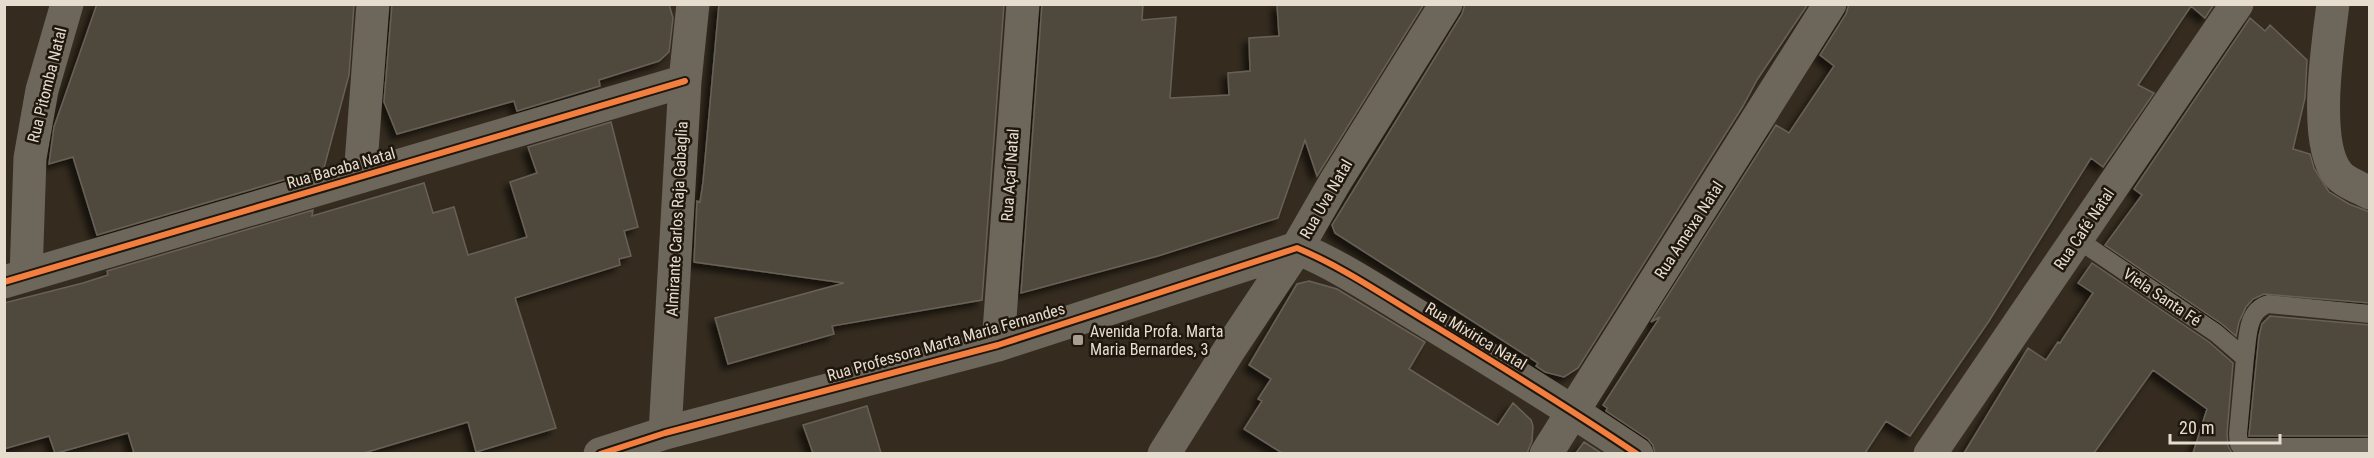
<svg xmlns="http://www.w3.org/2000/svg" width="2374" height="458" font-family="'Roboto Condensed',sans-serif">
<style>
.building{fill:#4f483e;stroke:#686156;stroke-width:1.5;filter:url(#shadow)}
.lines{fill:none;stroke-linecap:round;stroke-linejoin:round}
.service{stroke:#6d665b;stroke-width:18}
.minor{stroke:#6d665b;stroke-width:33}
.cycleway-casing{stroke:#1f170d;stroke-width:10}
.cycleway{stroke:#f27e40;stroke-width:6}
.poi-dot{fill:#a99f91;stroke:#1f170d;stroke-width:2}
.labels{text-anchor:middle;dominant-baseline:central;stroke-width:5;stroke-linejoin:round;paint-order:stroke}
.street-label{font-size:16px;fill:#e7ddcf;stroke:#1f170d}
.poi-label{font-size:16px;fill:#e7ddcf;stroke:#1f170d;text-anchor:start}
</style>
<defs>
<filter id="shadow"><feDropShadow dx="-5.5" dy="5.5" stdDeviation="3" flood-color="#0009"/></filter>
</defs>
<rect width="100%" height="100%" fill="#352c1f"/>
<path class="building" d="M97,4H354L349,75L324,168L97,235L73,157L49,164L54,127Z
M392,4H669L673,18L669,52L659,61L599,80L600,86L517,111L514,101L397,134L384,102Z
M719,4H1004L982,300L832,326L834,334L728,364L715,318L844,283L694,262L697,201L700,202L703,182Z
M1042,4H1143L1142,20L1176,17L1170,98L1229,95L1228,73L1250,71L1249,38L1279,36L1277,4H1424L1317,176L1305,140L1278,218L1158,256L1021,293Z
M1465,4H1808L1757,80L1743,106L1578,368L1564,377L1545,372L1536,366L1538,363L1335,233L1332,225L1462,14Z
M1849,4H2214L2205,18L2191,6L2138,85L2154,93L2103,167L2091,158L1989,321L1910,436L1886,421L1865,453H1655L1653,445L1648,439L1606,411L1607,408L1603,405L1660,317L1651,322L1776,125L1789,133L1834,66L1820,55L1846,14Z
M2250,18L2265,31L2270,25L2307,60L2305,98L2293,149L2310,154L2314,168L2329,192L2349,204L2370,212V303L2264,294L2253,299L2246,307L2239,322L2236,336L2222,324L2105,245L2142,195L2134,189Z
M611,122L638,227L624,231L631,256L619,259L620,265L515,298L556,428L476,452L468,422L364,453H134L128,433L57,453H55L49,436L4,449V303L83,283L108,275L107,271L313,210L312,216L424,183L433,213L454,207L468,255L527,237L510,182L537,173L528,147Z
M2092,263L2209,342L2233,363L2227,433L2228,446L2232,453H2193L2207,409L2153,370L2094,453H1964L2028,348L2046,360L2058,342L2060,343L2093,293L2078,283Z
M1309,281L1337,289L1425,342L1409,369L1498,425L1513,403L1531,420L1533,426L1532,441L1527,453H1282L1244,429L1262,401L1258,399L1271,379L1249,365L1297,284Z
M2270,316L2370,325V436H2249L2259,336L2262,324Z
M867,406L881,453H813L803,425Z
M1584,442L1601,453H1603H1576Z"/>
<g class="lines">
<path class="service" d="M2077,239L2216,333L2245,358L2238,434L2239,444L2241,447H2370
M2245,358C2248,338 2246,311 2268,304L2370,314"/>
<path class="minor" d="M2333,4C2328,44 2312,142 2338,174C2344,182 2361,188 2370,193
M360,177L373,4
M26,275L30,158L42,90L67,4
M4,282L685,81
M998,345L1023,4
M665,433L685,81L693,4
M600,454L665,433L998,345L1297,248C1343,267 1386,297 1428,322C1499,365 1569,408 1637,454
M1164,454L1231,347L1297,248L1335,182L1446,4
M1546,454L1830,4
M1930,454L2237,4"/>
<g class="cycleway-casing">
<path id="cycleway" d="M4,282L685,81
M600,454L665,433L998,345L1297,248C1343,267 1386,297 1428,322C1499,365 1569,408 1637,454"/>
</g>
<use href="#cycleway" class="cycleway"/>
</g>
<rect class="poi-dot" x="1072" y="334" width="12" height="12" rx="3"/>
<g class="labels">
<g class="street-label">
<text transform="translate(47 85) rotate(-76)">Rua Pitomba Natal</text>
<text transform="translate(341 168) rotate(-16)">Rua Bacaba Natal</text>
<text transform="translate(1010 175) rotate(-86)">Rua Açaí Natal</text>
<text transform="translate(1326 199) rotate(-60)">Rua Uva Natal</text>
<text transform="translate(677 219) rotate(-87)">Almirante Carlos Raja Gabaglia</text>
<text transform="translate(2084 229) rotate(-56)">Rua Café Natal</text>
<text transform="translate(1689 230) rotate(-57)">Rua Ameixa Natal</text>
<text transform="translate(2162 297) rotate(34)">Viela Santa Fé</text>
<text transform="translate(1476 336) rotate(31)">Rua Mixirica Natal</text>
<text transform="translate(946 342) rotate(-16)">Rua Professora Marta Maria Fernandes</text>
</g>
<g class="poi-label">
<text x="1090" y="331">Avenida Profa. Marta<tspan x="1090" dy="18">Maria Bernardes, 3</tspan></text>
</g>
</g>
<rect width="2374" height="458" fill="none" stroke="#e7ddcf" stroke-width="12"/>
<path d="M2170 434v9h110v-9" fill="none" stroke="#e7ddcf" stroke-width="3"/>
<text x="2179" y="434" font-size="18" fill="#e7ddcf" stroke="#1f170d" stroke-width="4.5" paint-order="stroke">20 m</text>
</svg>
